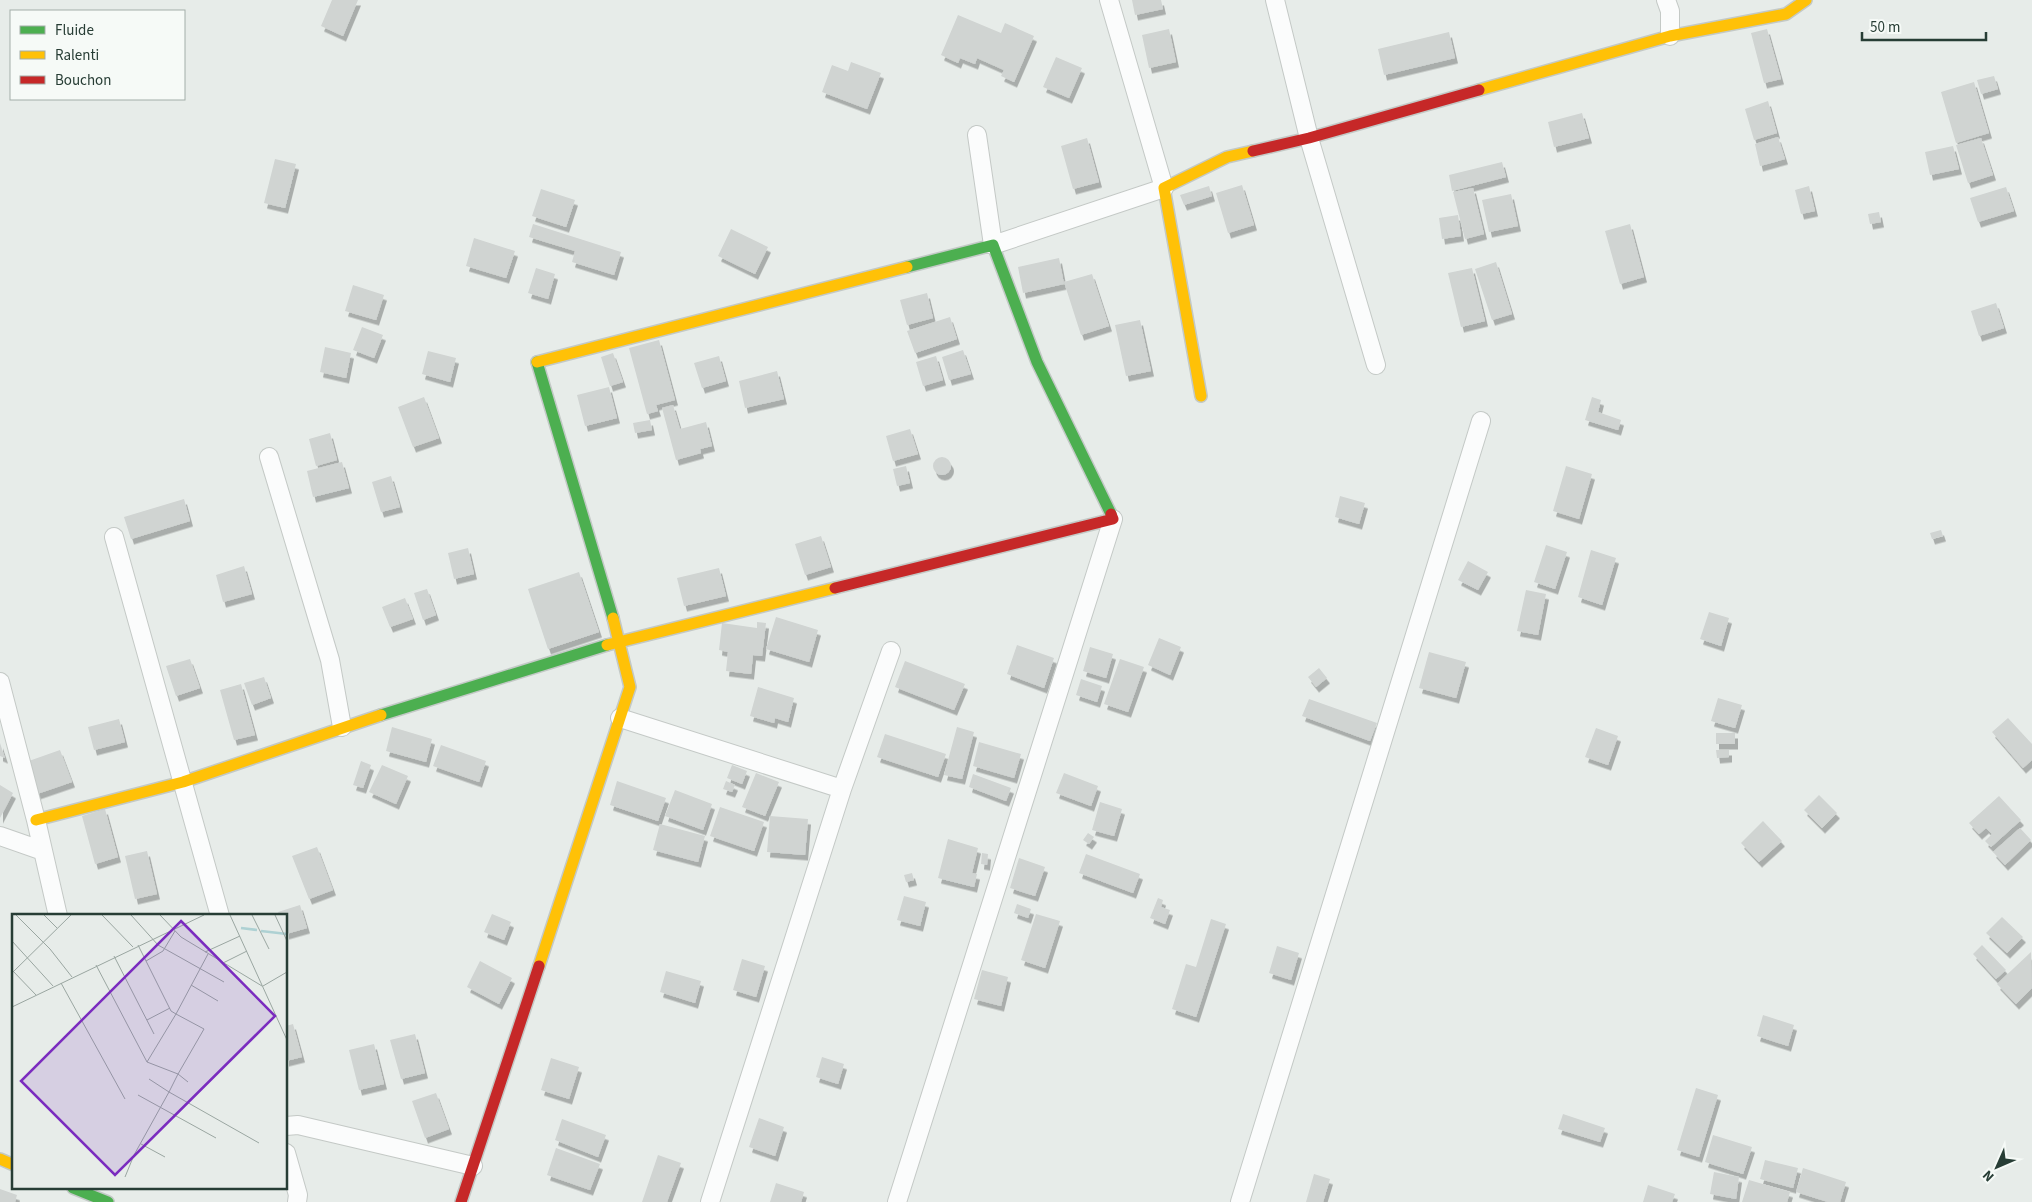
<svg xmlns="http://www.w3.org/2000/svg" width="2032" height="1202" font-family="'Source Sans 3',sans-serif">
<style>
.building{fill:#d0d4d2;filter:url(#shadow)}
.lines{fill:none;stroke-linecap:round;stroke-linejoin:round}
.street-casing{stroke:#c4c9c6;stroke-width:20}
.fast-casing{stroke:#c3c9c6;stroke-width:14}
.slow-casing{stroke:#c3c9c6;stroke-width:14}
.jam-casing{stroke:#c3c9c6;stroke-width:14}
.street{stroke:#fbfcfc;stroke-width:18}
.fast{stroke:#4caf50;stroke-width:11}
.slow{stroke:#ffc107;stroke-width:11}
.jam{stroke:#c62828;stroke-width:11}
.inset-river{fill:none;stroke:#aed1d3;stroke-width:2.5}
.inset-road{fill:none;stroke:#9aa6a1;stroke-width:1}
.view{fill:#7b2cbf;fill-opacity:0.15;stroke:#7b2cbf;stroke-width:2.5}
.inset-edge{fill:none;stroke:#273d35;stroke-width:2.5}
</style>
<defs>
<filter id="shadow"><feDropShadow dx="3" dy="5.5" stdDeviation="0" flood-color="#0004"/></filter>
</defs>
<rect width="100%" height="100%" fill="#e7ece9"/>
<path class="building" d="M332,0H358L343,36L321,26Z
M1132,0H1161L1163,9L1135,15Z
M958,15L1001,33L1005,23L1034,36L1014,82L1001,76L1004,70L977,58L975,64L960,58L958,63L941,55Z
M1169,29L1176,62L1149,68L1142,35Z
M1767,29L1781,79L1764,83L1751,33Z
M1449,32L1455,58L1384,75L1378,49Z
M1056,57L1082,68L1069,98L1043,87Z
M851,62L881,73L867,109L822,92L832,65L848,71Z
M1994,76L1998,89L1981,94L1977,80Z
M1974,82L1989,133L1956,143L1941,92Z
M1768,101L1777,133L1754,140L1745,109Z
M1582,113L1589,138L1554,147L1548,122Z
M1778,137L1785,159L1760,166L1755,144Z
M1087,138L1099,182L1073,189L1061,146Z
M1981,138L1993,175L1968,183L1956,145Z
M1953,146L1959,169L1930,175L1925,152Z
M275,159L296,164L285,208L264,203Z
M1502,162L1506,177L1452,191L1449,175Z
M1242,185L1254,225L1228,233L1216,193Z
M1209,186L1212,196L1184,205L1180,195Z
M1809,186L1815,211L1801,214L1795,190Z
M2006,187L2014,211L1978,222L1970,198Z
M1473,188L1484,234L1465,239L1453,192Z
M541,189L575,200L566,227L532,216Z
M1511,194L1518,226L1489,232L1482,200Z
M1879,212L1881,222L1870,224L1868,214Z
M1458,215L1461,236L1442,239L1439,218Z
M533,224L621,252L614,275L572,262L575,251L529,237Z
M1630,224L1644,277L1620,284L1605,231Z
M731,229L768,247L755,274L718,256Z
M474,238L515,251L506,278L466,266Z
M1059,258L1064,284L1023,293L1018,267Z
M1496,262L1512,314L1492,320L1475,269Z
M536,268L555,274L548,299L528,293Z
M1472,268L1485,321L1461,327L1448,273Z
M1092,274L1109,326L1081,335L1064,282Z
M353,285L384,295L376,320L345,311Z
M927,293L933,318L907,325L900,300Z
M1996,303L2004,328L1979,336L1971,311Z
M950,317L957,339L915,353L907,331Z
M1140,320L1151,371L1126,376L1115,325Z
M362,327L383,335L374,358L353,350Z
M659,340L675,400L656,405L658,411L647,414L629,348Z
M325,347L351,353L346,378L320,372Z
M963,350L971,374L949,380L942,357Z
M428,351L456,358L450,382L422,374Z
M613,353L623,382L610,386L601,357Z
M719,356L726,381L702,388L694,363Z
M936,356L943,380L923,386L916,362Z
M777,371L784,399L745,408L739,381Z
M609,387L617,418L585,426L577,395Z
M424,397L439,438L413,447L398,407Z
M1592,397L1601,400L1598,412L1621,420L1618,430L1585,420Z
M673,405L680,429L706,422L712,446L700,449L701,453L676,460L662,408Z
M650,420L652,430L635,433L633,423Z
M910,429L918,454L893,461L886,436Z
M330,433L337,460L316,466L309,439Z
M933 466a9 9 0 1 1 18 0a9 9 0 1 1-18 0Z
M342,462L349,488L313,497L307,471Z
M906,466L910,483L897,486L893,469Z
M1566,466L1592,474L1579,519L1553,511Z
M391,476L400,507L381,512L372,482Z
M1340,496L1365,503L1359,524L1335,517Z
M184,499L190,521L131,539L124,517Z
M1941,530L1943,536L1932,539L1930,533Z
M821,536L831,567L805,575L795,544Z
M1546,545L1567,552L1555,589L1534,582Z
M468,548L474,574L454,579L448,553Z
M1591,550L1616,558L1602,605L1578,597Z
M1468,561L1488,572L1478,590L1458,580Z
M244,566L252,594L223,602L216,575Z
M719,568L726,596L684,606L677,578Z
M579,572L599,632L548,649L528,589Z
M427,589L436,615L423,620L414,593Z
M1526,590L1546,594L1538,635L1517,631Z
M405,598L413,619L390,627L382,607Z
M1709,612L1729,618L1721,646L1700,639Z
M776,617L818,630L809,662L766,649Z
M757,622L766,623L762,656L753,655L751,674L726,671L728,652L719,650L722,623L757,628Z
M1159,638L1181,647L1170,675L1148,665Z
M1017,645L1054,658L1044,688L1007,674Z
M1090,647L1113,654L1106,678L1083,671Z
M1429,652L1466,662L1456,698L1419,688Z
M190,659L200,688L176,696L166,666Z
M1120,659L1144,667L1128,712L1104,704Z
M905,661L965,684L954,710L895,687Z
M1319,668L1327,678L1316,687L1308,677Z
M264,677L271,698L252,705L244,683Z
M1081,679L1102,686L1097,702L1076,695Z
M241,684L255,735L234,740L220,690Z
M758,687L794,698L788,722L775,718L774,723L750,716Z
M1718,698L1742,705L1735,728L1711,721Z
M1309,699L1377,723L1370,741L1302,716Z
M2008,718L2032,744V760L2023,768L1992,732Z
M119,719L125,742L94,750L88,727Z
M392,727L432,739L426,762L386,751Z
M957,727L974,732L962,779L944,775Z
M1596,728L1618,736L1608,765L1585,757Z
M1716,733H1735V744H1716Z
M885,734L946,754L938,777L877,757Z
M979,742L1021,754L1014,778L973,766Z
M0,743L5,758L0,756Z
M441,745L486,761L479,782L433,766Z
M60,750L72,782L37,794L26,762Z
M1716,750H1729V757L1717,758Z
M361,761L371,765L363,788L353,785Z
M382,765L408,776L396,804L369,792Z
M732,765L747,771L742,784L727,778Z
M756,773L779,782L765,816L742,807Z
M1064,773L1098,786L1091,806L1056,793Z
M973,774L1011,788L1006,801L969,787Z
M617,781L666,798L658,821L610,805Z
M726,781L735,785L732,792L723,789Z
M0,785L13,793L0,818Z
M675,790L712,804L703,830L665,816Z
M1819,795L1837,813L1822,828L1804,810Z
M1999,796L2021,820L1991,847L1985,841L1992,834L1986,828L1979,834L1969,823Z
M1100,802L1122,809L1114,836L1092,830Z
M720,807L764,822L754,851L710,836Z
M105,809L118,857L95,864L82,816Z
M770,816L808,819L805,855L767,852Z
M1763,821L1782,841L1759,862L1741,843Z
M660,824L705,836L698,862L653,850Z
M2020,828L2031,840L2005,865L1993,852Z
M1088,833L1094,837L1089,844L1083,840Z
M948,839L978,848L972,873L977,874L974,887L938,878Z
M317,847L333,890L309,899L292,856Z
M147,851L157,894L135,899L125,856Z
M982,853L988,854L987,865L981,864Z
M1086,854L1140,874L1133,893L1079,873Z
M1019,858L1045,867L1035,896L1010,888Z
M912,873L914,880L906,882L904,875Z
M904,896L926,902L920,926L897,920Z
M1158,898L1163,900L1161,907L1170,910L1165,924L1150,918Z
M1017,904L1031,909L1028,918L1014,913Z
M300,905L307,928L286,934V916H280L278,912Z
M492,914L511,922L504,940L484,932Z
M1036,914L1060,921L1045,968L1021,960Z
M2002,917L2023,937L2007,953L1986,933Z
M1211,919L1226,924L1196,1017L1172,1009L1186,964L1196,967Z
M1982,945L2006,970L1996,979L1973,954Z
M1277,946L1299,953L1291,980L1269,973Z
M2031,952L2032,988L2016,1004L1997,984Z
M742,959L765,966L756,997L733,990Z
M480,961L512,978L499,1004L467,987Z
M982,970L1008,977L1001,1006L974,999Z
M666,971L701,981L695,1003L660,992Z
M1763,1015L1794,1025L1788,1046L1757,1036Z
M293,1024L302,1057L286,1061V1026Z
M415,1034L425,1073L401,1079L390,1040Z
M374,1044L384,1084L359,1090L349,1050Z
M822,1057L844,1064L838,1084L816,1077Z
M551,1058L579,1067L569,1099L541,1090Z
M1696,1088L1718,1095L1699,1157L1677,1150Z
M436,1093L449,1129L425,1138L412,1101Z
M1563,1114L1605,1128L1600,1142L1558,1129Z
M759,1118L784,1127L775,1156L749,1147Z
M562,1119L606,1135L598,1157L555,1140Z
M1713,1135L1752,1147L1743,1174L1705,1162Z
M556,1148L600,1164L590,1190L547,1175Z
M658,1155L681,1163L667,1202H642Z
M1765,1160L1798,1168L1793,1188L1760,1179Z
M1803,1168L1846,1182L1840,1202H1828L1796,1192Z
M1714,1172L1739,1177L1736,1199L1710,1194Z
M1314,1174L1330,1179L1323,1202H1306Z
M1749,1180L1790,1192L1787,1202H1742Z
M776,1183L804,1192L801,1202H770Z
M1648,1185L1675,1194L1672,1202H1643Z
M0,1189L17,1195L15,1202H0Z"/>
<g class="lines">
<g class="street-casing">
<path id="street" d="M1275,0L1309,138L1376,365
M1666,0L1670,11V36
M977,135L993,245L1164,188L1109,0
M269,457L330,660L342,727
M114,537L220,916
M0,682L36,820L58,916
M620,718L842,789
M0,836L43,851
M286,1126L298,1125L473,1166
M286,1153L298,1195L297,1202
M710,1202L842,789L891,651
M897,1202L1113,519
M1240,1202L1481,421"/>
</g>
<g class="fast-casing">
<path id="fast" d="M907,267L993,245L1037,362L1111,514
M537,362L613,618
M381,715L607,645
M73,1188L108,1202"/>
</g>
<g class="slow-casing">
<path id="slow" d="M1479,90L1670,36L1786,14L1806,0
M537,362L907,267
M1201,396L1164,188L1227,157L1253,151
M607,645L835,588
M36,820L183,782L381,715
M539,966L630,687L613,618
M0,1159L14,1165"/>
</g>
<g class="jam-casing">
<path id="jam" d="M1253,151L1309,138L1479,90
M835,588L1113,519L1111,514
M461,1202L539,966"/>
</g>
<use href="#street" class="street"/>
<use href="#fast" class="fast"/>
<use href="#slow" class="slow"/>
<use href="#jam" class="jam"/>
</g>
<g transform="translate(12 914)">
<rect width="275" height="275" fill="#e7ece9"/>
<path class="inset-river" d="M229,14L245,16M249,17L275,20"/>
<path class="inset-road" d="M4,1L38,35L60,63M32,1L45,14M90,1L121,33M119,1L146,31L212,68M148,1L169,23L250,72M218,1L275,126M240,1L257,35M263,1L275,27M0,27L41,72M126,31L159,97L164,100L192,115L166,160L135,148L164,100L196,40M193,38L228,22M102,42L142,120M134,47L151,37L163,17M211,49L235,37M84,51L135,148M0,56L24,81M0,59L59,1M49,69L113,185M179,71L206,87M251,72L275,58M0,93L192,1M135,106L158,94M176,168L166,160L157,178L247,229M126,181L204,224M129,230L153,243M113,263L122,241L157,178L137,165"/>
<path class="view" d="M169,7L263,102L103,261L9,167Z"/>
<rect width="275" height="275" class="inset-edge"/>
</g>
<rect x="10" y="10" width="175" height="90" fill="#f6faf7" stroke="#a3aea9"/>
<rect x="20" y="26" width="25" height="8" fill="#4caf50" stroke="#a3aea9"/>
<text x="55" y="35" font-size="15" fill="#273d35">Fluide</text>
<rect x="20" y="51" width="25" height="8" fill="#ffc107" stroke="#a3aea9"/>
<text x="55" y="60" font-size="15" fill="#273d35">Ralenti</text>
<rect x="20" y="76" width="25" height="8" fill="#c62828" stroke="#a3aea9"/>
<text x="55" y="85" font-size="15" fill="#273d35">Bouchon</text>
<g transform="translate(1997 1167) rotate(225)" stroke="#f6faf7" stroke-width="4" paint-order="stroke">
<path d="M0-4L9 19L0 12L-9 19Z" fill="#273d35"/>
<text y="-8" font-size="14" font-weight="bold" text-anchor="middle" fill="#273d35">N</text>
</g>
<path d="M1862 32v8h124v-8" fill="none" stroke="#273d35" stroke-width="2.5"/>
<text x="1870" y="32" font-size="15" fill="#273d35" stroke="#f6faf7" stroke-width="4" paint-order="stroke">50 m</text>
</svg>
